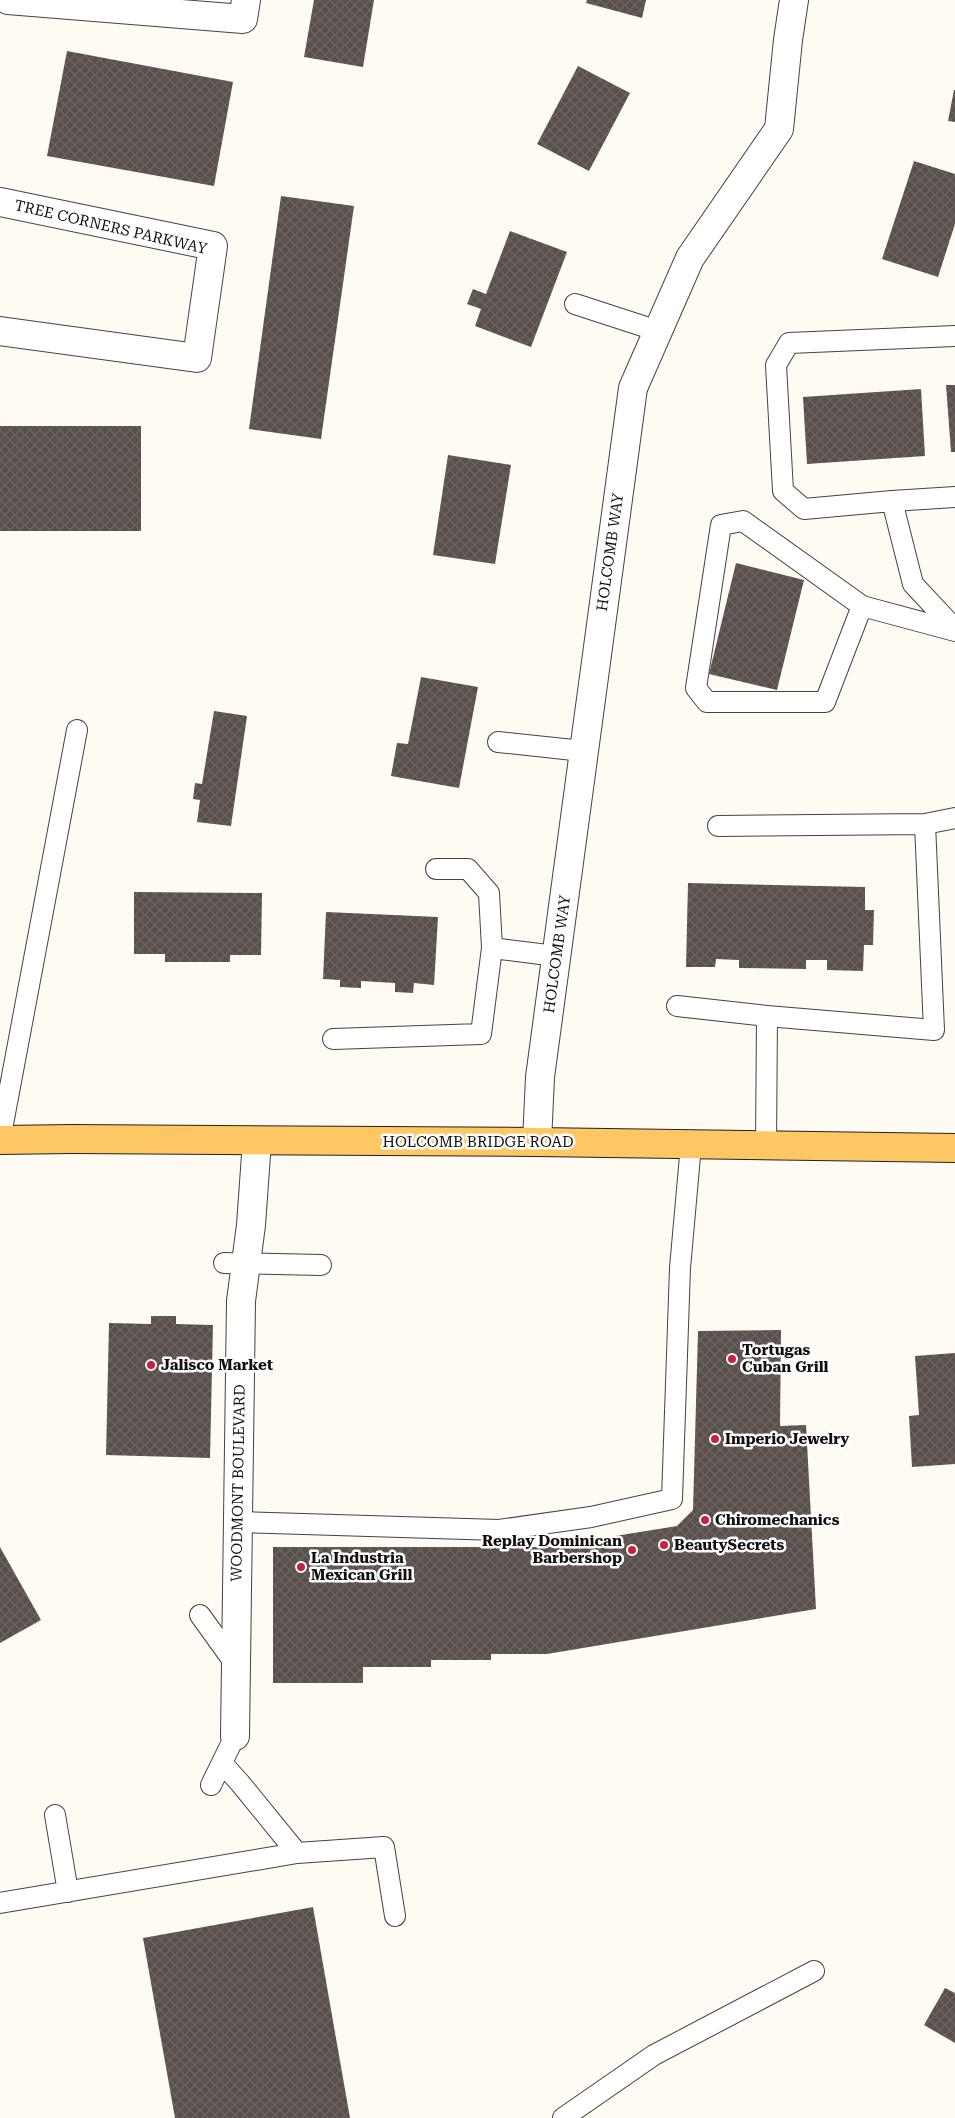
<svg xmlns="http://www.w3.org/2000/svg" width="955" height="2118" font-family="'Roboto Serif',serif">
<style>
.building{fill:url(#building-cross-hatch)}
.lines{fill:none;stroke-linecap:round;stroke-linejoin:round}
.service-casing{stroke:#434343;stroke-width:22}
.minor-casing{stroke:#434343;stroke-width:30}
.primary-casing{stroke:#212121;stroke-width:30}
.service{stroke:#fff;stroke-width:20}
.minor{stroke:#fff;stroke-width:28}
.primary{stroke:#fdc764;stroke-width:28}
.poi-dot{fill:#c7213b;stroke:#fff;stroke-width:2}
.labels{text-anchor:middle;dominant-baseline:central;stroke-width:5;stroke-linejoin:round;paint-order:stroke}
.street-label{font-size:15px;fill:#101010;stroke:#fff}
.poi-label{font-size:15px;font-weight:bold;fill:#101010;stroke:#fff;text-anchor:start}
</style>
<defs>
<pattern id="building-cross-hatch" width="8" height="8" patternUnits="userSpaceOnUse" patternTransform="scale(1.25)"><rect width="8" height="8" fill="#594f4b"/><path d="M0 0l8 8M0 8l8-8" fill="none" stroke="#6c6461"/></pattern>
</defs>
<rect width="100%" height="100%" fill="#fffbf3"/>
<path class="building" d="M314,0H374L363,67L304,57Z
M587,0H646L642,18L586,3Z
M67,51L233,82L214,186L47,156Z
M578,66L630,93L589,171L537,144Z
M954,90H955V122L948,121Z
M914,161L955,174V224L938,277L882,259Z
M281,196L354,206L321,439L249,429Z
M510,231L567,252L531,347L475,326L481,309L467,304L473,289L486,294Z
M946,385H955V452H951Z
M921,389L925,456L807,464L803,397Z
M0,426H141V531H0Z
M448,455L511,465L495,564L433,555Z
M736,563L804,580L777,690L709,674Z
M421,677L478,687L459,788L391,776L397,743L408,744Z
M214,711L247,716L231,826L197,822L200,800L193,799L195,783L202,784Z
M688,883L865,887V910H874L873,945H864L863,971L827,970V960H806V969L739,968V960L716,959L715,967H686Z
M134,892L262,893L261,955H230V962H165V954H134Z
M326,912L438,917L434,985L414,983L413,993L395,992V983L361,981V988L340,987V980L323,979Z
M151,1316H176V1324L213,1325L210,1458L106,1455L109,1323L151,1324Z
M781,1330L780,1426L806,1425L816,1609L547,1654H491V1660H431V1667H363V1683H273V1547H547L677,1526L693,1510L698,1331Z
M955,1353V1464L912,1467L909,1416L919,1415L915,1356Z
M0,1547L41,1620L0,1643Z
M313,1907L350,2118H175L143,1938Z
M945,1988L955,1993V2043L924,2025Z"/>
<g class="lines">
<g class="service-casing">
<path id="service" d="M575,304L658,331
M955,336L789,343L776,365L783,491L804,509L892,501L913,584L955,629
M892,501L955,497
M743,521L862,606L825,702H707L696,688L721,525Z
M862,606L955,631
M498,742L583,751
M718,826L925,824
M436,869H468L489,893L492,948
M677,1006L767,1016
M333,1039L481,1034L492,948L556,956
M0,1140L77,730
M766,1146L767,1016L934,1030L925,824L955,818
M224,1263L321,1265
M237,1522L499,1530L591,1517L672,1499L680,1268L691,1145
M200,1615L236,1665
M222,1763L240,1783L297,1853
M211,1785L235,1736
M55,1815L68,1892
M0,1903L297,1853L384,1847L395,1916
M563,2118L654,2055L814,1971"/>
</g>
<g class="minor-casing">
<path id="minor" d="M8,0L243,19L246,0
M0,202L213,246L197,358L0,331
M537,1142L540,1077L633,388L690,258L779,129L788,40L794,0
M235,1736L241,1301L251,1225L257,1141"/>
</g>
<g class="primary-casing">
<path id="primary" d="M0,1140L72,1139L537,1142L955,1148"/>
</g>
<use href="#service" class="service"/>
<use href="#minor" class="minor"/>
<use href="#primary" class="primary"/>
</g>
<g class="poi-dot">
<circle cx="732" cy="1359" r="5"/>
<circle cx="151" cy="1365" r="5"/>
<circle cx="715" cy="1439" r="5"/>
<circle cx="705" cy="1520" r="5"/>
<circle cx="664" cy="1545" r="5"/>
<circle cx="632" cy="1550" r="5"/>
<circle cx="301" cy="1567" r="5"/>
</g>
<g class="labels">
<g class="street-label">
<text transform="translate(111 227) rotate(13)">TREE CORNERS PARKWAY</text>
<text transform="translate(610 552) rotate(-82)">HOLCOMB WAY</text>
<text transform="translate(557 954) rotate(-82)">HOLCOMB WAY</text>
<text x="478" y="1142">HOLCOMB BRIDGE ROAD</text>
<text transform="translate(238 1483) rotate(-89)">WOODMONT BOULEVARD</text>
</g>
<g class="poi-label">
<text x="742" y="1350">Tortugas<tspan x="742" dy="17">Cuban Grill</tspan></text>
<text x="161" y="1365">Jalisco Market</text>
<text x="725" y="1439">Imperio Jewelry</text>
<text x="715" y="1520">Chiromechanics</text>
<text x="622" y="1541" text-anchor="end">Replay Dominican<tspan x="622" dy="17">Barbershop</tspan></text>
<text x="674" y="1545">BeautySecrets</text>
<text x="311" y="1558">La Industria<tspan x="311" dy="17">Mexican Grill</tspan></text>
</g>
</g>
</svg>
